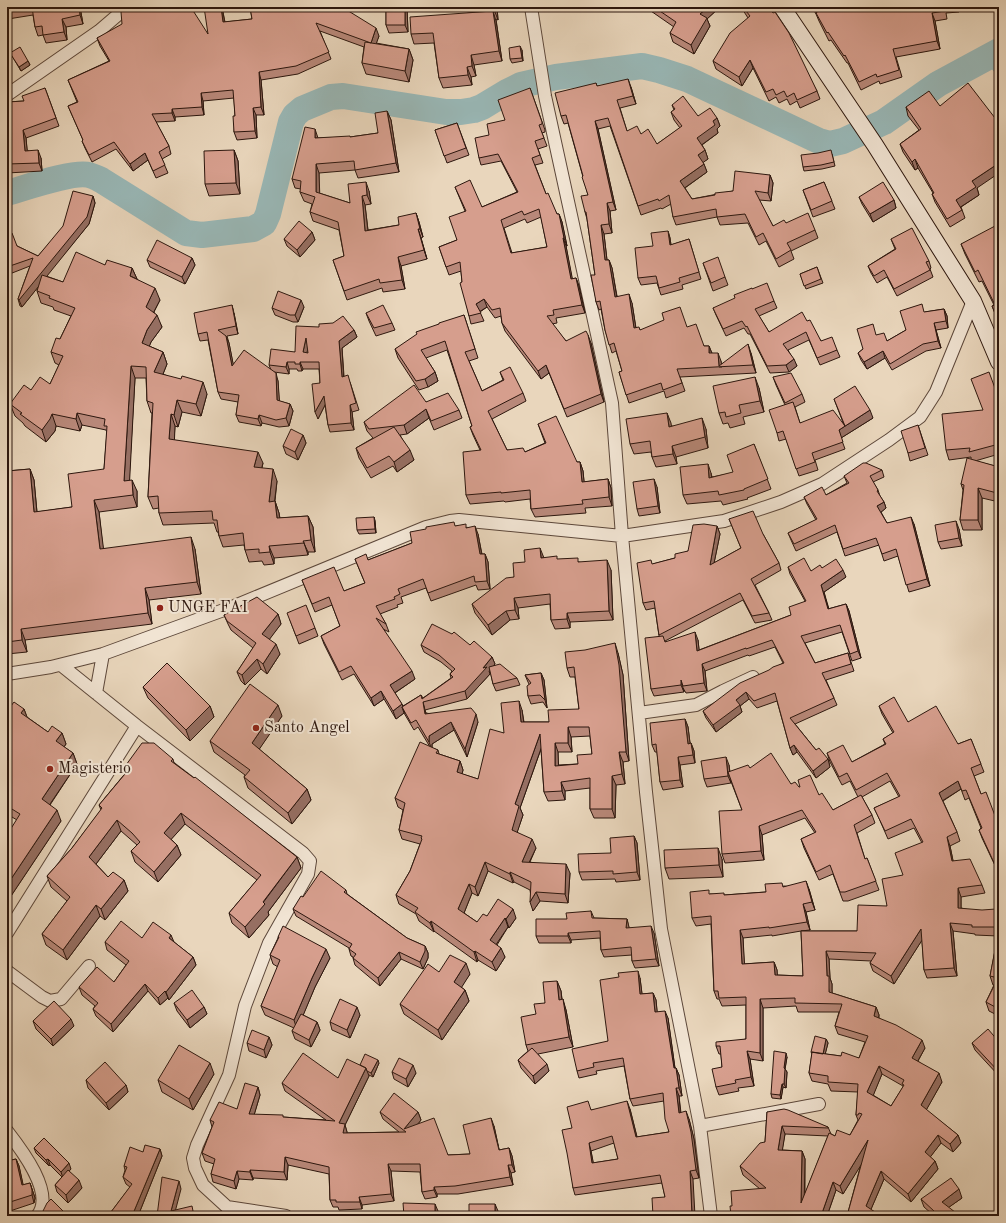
<svg xmlns="http://www.w3.org/2000/svg" width="1006" height="1223" font-family="'Old Standard TT',serif">
<style>
.lines{fill:none;stroke-linecap:round;stroke-linejoin:round}
.canal{stroke:#99b8b7;stroke-width:15}
.river{stroke:#99b8b7;stroke-width:26}
.street-casing{stroke:#5c473a;stroke-width:14}
.secondary-casing{stroke:#2d170e;stroke-width:18}
.street{stroke:#f1e4d3;stroke-width:12}
.secondary{stroke:#f1e4d3;stroke-width:16}
.wall{fill:#b88879;stroke:#2d170e;fill-rule:evenodd}
.shaded-wall{fill:#966f63;stroke:#2d170e}
.building{fill:#d69e8d;stroke:#2d170e;fill-rule:evenodd}
.poi-dot{fill:#8f2418;stroke:#f1e4d3;stroke-width:1.5}
.labels{text-anchor:middle;dominant-baseline:central;stroke-width:4;stroke-linejoin:round;paint-order:stroke}
.poi-label{font-size:16px;fill:#2d170e;stroke:#f1e4d3;text-anchor:start}
</style>
<rect width="100%" height="100%" fill="#e9d6bc"/>
<filter id="stains"><feTurbulence type="fractalNoise" baseFrequency=".005" numOctaves="4"/><feColorMatrix values="0 0 0 0 .2 0 0 0 0 .09 0 0 0 0 .02 0 0 0 .5 -.17"/></filter>
<radialGradient id="worn" r=".72"><stop offset=".6" stop-color="#630" stop-opacity="0"/><stop offset="1" stop-color="#630" stop-opacity=".3"/></radialGradient>
<g class="lines">
<path class="canal" d="M991,55L999,66"/>
<path class="river" d="M7,193C25,188 73,171 89,175C93,176 97,178 101,180L186,233L202,235L253,229L264,223L268,214L291,122L295,115L302,109L331,97L343,96L446,112H461L474,110L482,107L507,92L521,85L556,77L642,66L659,70L687,79L819,141L830,144L843,141L884,122L938,84L999,51"/>
<g class="street-casing">
<path id="street" d="M531,7L545,96L612,403L622,536L646,792L661,929L700,1126L711,1216
M7,95L99,31L127,7
M61,665L137,726L303,853L310,861L308,874L269,943L245,1006L229,1075L197,1145L193,1158L195,1168L203,1185L227,1207L286,1216
M7,674L51,667L103,654L232,607L426,527L450,521L459,520L622,536L724,521L781,502L822,484L889,440L920,417L936,392L973,301
M96,693L103,654
M639,713L696,705L723,691L753,677
M7,933L137,726
M7,971L42,997L50,1001L61,999L89,966
M700,1126L819,1104
M7,1131C21,1149 56,1194 37,1216"/>
</g>
<g class="secondary-casing">
<path id="secondary" d="M782,7L875,145L973,301L999,362"/>
</g>
<use href="#street" class="street"/>
<use href="#secondary" class="secondary"/>
</g>
<path class="wall" d="M7,7H80L83,24L66,27L67,40L46,43L43,35L38,36L35,27L33,15L8,19L7,17Z
M170,7L168,8L208,34L222,7L225,22L252,19L250,7L379,36L376,43L409,49L413,60L409,82L366,74L362,63L364,47L320,31L331,59L298,74L261,80L264,115H256L257,138L237,140L234,132L235,116L234,98L203,101L204,115L175,117V121L156,122L169,146L171,154L162,159L168,173L156,178L148,160L133,171L116,149L92,162L85,148L82,141L83,140L68,106L77,102L68,80L109,61L100,46L97,38Z
M386,7H407L408,32L389,33L386,25Z
M451,7H497L498,20L496,19L502,61L474,65L476,76L471,77L472,85L443,88L439,78L434,43L414,44L411,34L472,13Z
M647,7H720L707,19L710,26L694,54L673,42L670,33L674,27L648,9Z
M741,7H769L817,91L820,99L800,108L797,101L790,105L787,99L779,103L776,97L769,101L753,68L742,86L716,69L713,61L748,18Z
M812,7H958L959,12L946,13L947,19L935,21L940,49L896,57L902,77L880,84L879,81L861,90L848,63H847L831,40L829,41L819,21L816,14Z
M522,50L523,61L512,63L510,59Z
M10,53L28,61L30,65L21,71L12,56Z
M596,83L597,86L631,87L636,104L620,108L627,131L641,134L657,144L680,128L674,120L671,112L674,110L672,105L698,116L717,118L720,126L717,129L718,133L702,145L705,150L708,159L703,162L707,172L685,188L692,199L733,191L770,175L773,183L771,201L759,200L773,226L786,223L815,230L818,238L791,251L794,259L779,267L766,241L759,245L748,223L720,225L717,217L676,225L673,217L671,204L662,209L661,208L641,215L610,126L598,129L616,210L610,211L612,233L604,234L607,260H609L612,268L617,296L632,303L636,328L640,330L687,327L704,346H709L712,353L721,361V364L751,353L756,373L680,377L685,391L666,398L664,391L629,403L619,372L622,371L616,351L612,353L605,330L601,309L599,310L596,302L595,275L587,219L585,212L588,195L568,123L564,124L561,116Z
M45,88L59,126L26,138L27,150L41,158L42,171L7,173V102L24,101Z
M530,88L545,130V132L542,133L547,146L538,149L543,163L535,165L546,194L557,214H559L562,222L567,246H566L572,279L576,278L579,286L585,313L556,318L557,323L552,324L566,341L591,343L604,402L567,417L549,373L541,379L505,331L502,323L501,316L495,318L487,307L480,312L484,321L471,324L469,316L462,282L461,271L449,275L439,247L457,240L465,211L455,187L482,207L517,192L501,161L481,165L479,158L489,135L505,120ZM541,217L547,247L512,253L504,228L525,219L527,223Z
M906,107L977,188L979,195L961,207L965,218L950,227L935,202L932,194L933,193L918,168L915,170L903,152L900,144L919,130L908,116Z
M387,111L391,120L399,172L358,178L355,170L319,173V193L350,203L369,191L371,204L365,205L368,230L399,225L416,213L419,222L423,237L421,238L427,259L401,266L405,289L383,292L382,288L347,300L333,260L344,256L339,230L313,221L310,212L312,204L304,201L300,192L301,189L295,188L292,179L318,138L350,137L378,133Z
M457,123L469,155L447,163L435,130Z
M234,150L238,161L240,194L209,196L205,184Z
M832,154L835,166L822,169L804,171L803,167Z
M824,182L835,209L813,217L803,190Z
M93,196L95,203L89,224L46,276L63,282L105,265L132,268L137,279L160,300L154,312L162,327L151,342L149,346L163,352L167,364L163,374L207,394L201,416L182,412L178,427L175,426L174,440L263,463L262,468L277,481L275,501L279,513L280,518L308,516L313,527L315,552H308V555L274,558V564L264,565L262,561L249,562L245,550L244,545L223,547L219,536L218,532H217L214,523L163,525L159,513V508L153,509L148,497L152,413H151L147,401L146,378H135L129,480L137,491V507L99,512L103,549H195L201,594L149,600L152,624L25,640L27,652L7,654V471L30,469L34,480L37,512L72,507L104,469L107,432L106,430L82,425L80,431L56,426L55,431L46,442L25,426L23,423L15,416L10,404L31,390L50,384L59,365L55,363L51,352L60,339L71,316L54,310L53,307L41,303L37,291L38,287L22,307L20,306L18,299L30,266L7,275V235L17,246L38,256Z
M859,197L894,200L896,208L873,222L862,204Z
M668,231L670,238L671,245L689,239L701,279L682,285L683,289L661,295L657,283L641,285L638,278L653,246Z
M312,232L315,240L300,257L287,246L284,239Z
M999,232V324L992,306L994,305L982,281L979,282L965,254L961,244Z
M891,239L929,261L931,268L930,269L933,277L897,296L887,277L877,283L871,273L868,266L895,249Z
M192,258L195,265L185,284L150,267L147,260Z
M703,263L725,277L728,285L713,291Z
M817,267L823,283L806,289L800,274Z
M774,301L777,308L759,316L769,332L807,321L821,341L837,350L840,357L820,365L809,340L788,350L797,366L789,372L770,373L750,334H748L744,328L726,336L716,315L713,308Z
M304,307L298,322H293L275,315L272,308Z
M944,309L947,316L948,328L936,330L941,348L926,351L892,370L885,358L867,369L861,360L858,353L863,349L877,335L887,341L906,330L925,312Z
M234,313L238,334L227,336L229,343L233,364L271,370L269,365L295,352L354,330L357,337L342,348L344,376L350,382L359,410L352,412L354,430L330,432L328,425L325,405L318,419L320,383L319,369H303L302,371H298L297,369H289V374L274,372L278,381L279,401L290,404L293,411L289,426L279,427L262,423L261,426L239,422L236,415L238,402L221,399L218,392L208,340L200,341L198,334Z
M366,313L392,323L395,330L376,336L369,321Z
M464,315L478,358L469,361L482,391L503,380L500,372L523,393L526,401L492,419L507,450L525,452L545,443L538,424L577,462H580L583,471L584,482L608,479L611,488L612,506L585,508L586,513L535,517L531,509L530,499L505,502L504,501L470,504L466,495L480,450L473,435L470,427L472,426L447,350L426,358L435,372L438,381L428,387L419,390L398,358L395,349Z
M773,377L802,394L805,402L795,407L800,423L844,425L834,399L873,418L841,438L845,449L815,460L818,470L799,476L786,439L779,441L777,433L785,405L776,385Z
M759,388L764,412L743,417L745,424L730,428L728,423L723,424L719,413Z
M999,399V454L975,461L999,467V502L982,498V530H963L960,520L963,490L961,484L971,460V457L949,460L946,450L983,410Z
M426,402L459,410L462,418L434,430L429,418L407,434L400,435L414,460L397,472L393,466L371,478L359,458L356,448L373,438L367,431L364,422Z
M667,413L671,426L706,429L708,448L676,457L677,464L656,467L652,457L651,452L634,454L630,444Z
M918,425L928,455L910,461L908,453Z
M303,435L306,443L298,460L286,454L283,446Z
M754,444L771,489L747,498L748,499L723,505L721,501L687,504L683,495L711,473L712,477L733,473Z
M882,470L884,477L873,482L878,490L880,496L884,502L886,508L881,512L887,523L914,524L930,586L909,592L898,556L884,561L879,545L845,556L837,532L796,551L791,540L788,533L816,520L807,504L804,497L826,495L847,483L844,476Z
M657,487L660,513L639,516L637,509Z
M374,517L375,521L376,533L359,534L357,530Z
M729,519L763,534L779,563L781,570L755,585L769,613L772,620L755,623L743,600L665,641V642L698,640L699,650L791,615L805,601L790,574L788,567L811,571L822,568L846,577L824,592L828,609L846,604L849,611L861,658L852,661L842,632L805,643L815,663L848,653L854,671L826,680L837,705L795,724L816,750L828,759L830,767L816,778L797,752L793,755L790,748L777,701L757,708L749,699L740,706L742,712L716,732L706,718L703,711L783,663L775,647L749,656L748,655L705,671L707,691L686,693L683,688L684,692L654,696L651,689L659,636L655,608L646,610L643,603L653,564L675,558L688,551L717,526L720,534L714,563L741,548Z
M456,526L467,528L478,534L482,554H485L488,562L490,589L478,590L476,585L431,601L426,588L401,597L403,603L397,605L398,607L380,614L386,624L389,632L383,629L415,679L395,693L403,706L421,695L423,698L451,678L450,674L452,671L441,662L424,652L421,645H470L492,657L495,664L494,665L517,678L520,685L496,691L493,684L490,670L489,671L490,674L467,699L425,710L426,713L478,722L467,757L454,730L432,744V748L438,750L439,754L460,761L463,770L462,774L478,779L504,733L522,710L524,722H549L579,709L575,677H570L567,668L618,653L623,675L629,761L623,762L625,784L616,785L615,818H594L590,809V788L565,791V800L548,801L544,792L541,749L520,808L523,815L517,832L536,848L530,862L570,873L568,903L540,901L533,911L530,890L514,882L513,883L488,871L478,896L472,893L464,913L477,922L487,916L516,918L509,928L508,927L497,945L505,957L496,971L478,960L477,962L434,931V932L419,921L416,914L399,904L396,895L410,871L420,844L402,839L399,830L403,810L398,807L395,798L430,747L418,727L414,730L404,713L396,719L384,699L374,706L354,674L342,680L324,644L321,636L340,626L332,605L315,612L302,580L344,591L365,583L355,559L368,560ZM590,736L592,754L578,764L558,765V752H572L571,737Z
M959,529L962,546L941,549L938,542Z
M544,558L579,562L611,570L613,620L570,622V628L555,629L551,620L550,604L518,608L519,619L510,620L492,635L475,613L472,604L514,577L525,562Z
M278,614L281,624L269,639L280,654L267,674L261,669L245,685L241,681L237,672L253,648L231,630L228,624L224,615Z
M290,620L315,628L318,636L299,644Z
M541,673L544,680L547,708L543,702L531,704L528,696L529,684L528,682L525,675Z
M143,687L210,706L214,717L190,741L148,698Z
M879,706L908,722L958,744L971,739L984,772L974,776L981,794L997,821L999,820V874L982,838L979,830L981,828L969,798L965,800L961,789L943,801L957,832L960,841L950,846L953,861L982,885L985,893L961,897V908L999,917V1016L989,1011L986,1002L994,985H993L990,976L998,936L975,935V934L953,931L957,976L927,978L924,970L922,940L894,984L873,971L870,963L871,961L829,959L830,978L832,984V993L876,1007L879,1015V1018L925,1048L918,1061L942,1082L926,1110L958,1135L961,1143L953,1152L941,1143L930,1157L935,1161L938,1169L911,1202L884,1179L871,1209L847,1216L861,1164L843,1194L836,1190L827,1216H731L732,1206L760,1189L743,1175L740,1166L765,1142L767,1112L828,1127L831,1134L835,1136L850,1135L858,1120L856,1115L858,1092L831,1091L828,1084L812,1081L809,1073L812,1054L811,1052L826,1039L828,1043L825,1054L841,1056L859,1058L865,1042L838,1034L835,1026L839,1012H798L796,1006L763,1008V1061L750,1059L754,1086L738,1088L739,1091L719,1095L716,1087L722,1067L721,1054H719L716,1046L746,1039V1005L722,1006L719,999H717L714,991L711,924L696,926L692,918L710,894L725,895L766,892L784,886L809,889L815,910L806,912L810,930L801,931H857L887,906L922,843L914,828L888,839L878,816L874,808L899,797L890,781L862,797L872,815L875,823L857,833L865,859L867,858L879,890L848,901H843L833,874L819,880L804,848L801,839L815,833L805,818L762,835L764,860L725,863L722,854L742,810L730,779L731,783L707,787L704,779L729,765L730,772L750,768L799,787L819,795L833,810L858,797L850,781L842,785L830,762L827,753L852,762L885,744L883,739L893,733L882,714ZM801,931L803,976L777,975V970L774,962L744,964L743,938L772,935V936ZM882,1074L903,1086V1087L891,1106L873,1095ZM785,1134L828,1136L805,1194V1159L802,1151L782,1150Z
M24,709L27,717L48,732L62,733L66,744L64,747L73,753L77,764L50,805L61,821L9,899L7,898V835L17,820L7,814V711Z
M282,716L259,749L307,789L311,800L292,824L248,788L244,777L245,775L214,752L210,741Z
M685,719L688,727L690,743H691L694,751L695,763L680,765L683,787L663,790L660,782L657,752H655L652,745Z
M173,759L174,763L297,857L301,868L268,912L269,915L249,938L232,923L229,913L257,880L185,824L171,839L177,845L181,855L158,882L135,862L131,851L137,845L121,831L96,864L108,877L124,880L128,891L105,920L100,916L67,960L46,945L42,934L67,901L51,887L47,876L72,848L101,810L99,805L128,770L126,765Z
M634,836L637,843L640,880L616,882L615,879L582,880L579,872L611,853Z
M722,859L723,877L669,879L665,868Z
M346,890L347,894L407,938L425,946L428,953V958L423,969L401,959L380,986L355,965L353,958V957L351,956L349,949V948L296,916L293,909L303,897Z
M591,911L594,918L627,919L629,928L654,933L659,966L635,968L632,961V955L604,957L601,950L600,938L571,940V943H539L536,936L567,919Z
M278,937L330,958L315,987L303,1015L317,1022L320,1030L311,1047L295,1039L292,1031L294,1028L265,1015L261,1006L278,967L273,964L270,955L278,938Z
M142,938L174,942L193,957L196,965L169,1000L168,998L160,1005L148,991L113,1032L96,1016L93,1009L95,1006L82,995L79,987L114,982L126,965L107,950L105,942Z
M439,972L470,974L461,987L465,990L469,1001L442,1040L404,1014L400,1004Z
M640,978L642,994L653,993L656,1000L657,1012L668,1018L675,1068H676L679,1075L682,1096H679L681,1113L689,1119L694,1139L699,1178L693,1179L665,1197L662,1183L575,1195L573,1188L572,1128L591,1110L630,1109L637,1137L669,1132L664,1101L633,1106L630,1099L624,1066L596,1071L597,1074L579,1078L577,1071L608,1041ZM614,1143L618,1159L593,1163L591,1151Z
M557,981L561,991L562,999L566,1010L573,1047L538,1054L549,1071L535,1084L521,1068L518,1060L528,1051L526,1045L536,1014L545,1003Z
M174,1003L204,1007L207,1014L190,1028L177,1011Z
M360,1015L350,1038L332,1030L330,1022Z
M33,1021L74,1026L53,1046L36,1029Z
M269,1037L272,1045L266,1058L249,1051L247,1043Z
M999,1042V1076L975,1050L972,1043Z
M787,1057L785,1069L787,1072L786,1088L783,1087L781,1099L772,1098L771,1094Z
M379,1063L373,1077L369,1075V1076L345,1125L347,1132V1133L399,1132L383,1119L380,1112H418L421,1120L418,1124L448,1155L470,1154L494,1126L499,1150L509,1148L512,1156L515,1172L511,1173L513,1185L458,1194H437V1197L425,1199L422,1192L420,1172L391,1171L394,1201L362,1205V1209L339,1210L338,1207H333L330,1200L329,1174L288,1165L287,1180L253,1178V1180L239,1179L236,1189L213,1182L211,1174L214,1164L205,1161L202,1153L212,1127L210,1120L237,1109L258,1087L260,1095L254,1115L326,1120L285,1091L282,1083L338,1078L360,1065Z
M392,1072L416,1073L408,1087L394,1079Z
M214,1074L193,1110L162,1092L158,1080Z
M86,1080L126,1085L128,1092L109,1110L88,1088Z
M34,1148L71,1169L69,1171L82,1188L68,1203L57,1192L55,1185L62,1177L50,1165L49,1166L36,1153Z
M160,1149L162,1156L138,1216H113L111,1212L130,1187L126,1184L123,1177L125,1170L124,1166L143,1152Z
M16,1159L19,1166L23,1185L30,1183L35,1198L34,1203L7,1212V1161Z
M962,1198L949,1207L932,1214L924,1207L921,1199Z"/>
<path class="shaded-wall" d="M79,7H80L83,24L80,15Z
M155,7H170L157,15Z
M221,7H222L226,30L223,22Z
M405,7H407V8L408,32L405,25Z
M495,7H497L498,20L495,12Z
M708,7H720L707,19L710,26L694,54L691,45L700,14Z
M493,11L496,21L502,61L499,51Z
M932,13L935,21L940,49L937,41Z
M62,19L66,27L67,40L64,32Z
M376,28L379,36L374,50L371,43Z
M520,46L522,50L523,61L522,58Z
M409,49L413,60L409,82L405,71Z
M471,55L474,65L476,76L472,66Z
M750,60L753,68L742,86L739,77Z
M28,61L30,65L21,71L19,67Z
M467,67L471,77L472,85L468,75Z
M259,72L261,80L264,115L261,107Z
M628,79L631,87L636,104L633,96Z
M201,93L203,101L204,115L202,107Z
M253,108L256,115L257,138L255,131Z
M172,109L175,117V121L172,113Z
M387,111L391,120L399,172L396,163Z
M717,118L720,126L717,129L718,133L700,146L697,138L713,121Z
M595,121L598,129L616,210L613,202Z
M315,129L318,138H315Z
M23,130L26,138L28,159L25,151Z
M38,150L41,158L42,171L39,163Z
M234,150L238,161L240,194L236,183Z
M705,150L708,159L701,164L698,155Z
M145,153L148,160L133,171L130,164Z
M915,159L918,168L915,170L912,162Z
M999,163V173L977,188L979,195L959,208L956,200L972,181Z
M316,164L319,173L320,201L316,192Z
M704,164L707,172L683,189L680,181Z
M770,175L773,183L771,201L768,193Z
M366,182L369,191L371,204L367,195Z
M93,196L95,203L89,224L22,307L19,300Z
M362,196L365,205L369,240L365,231Z
M894,200L896,208L873,222L870,214Z
M607,203L610,211L612,233L609,224Z
M416,213L419,222L423,237L420,229Z
M559,214L562,222L567,246L564,238Z
M601,225L604,234L608,269L605,260Z
M418,229L421,238L427,259L424,250Z
M668,231L670,238L672,252L670,245Z
M312,232L315,240L300,257L297,250Z
M563,238L566,246L574,287L571,279Z
M398,257L401,266L405,289L402,280Z
M192,258L195,265L185,284L182,277Z
M609,260L612,268L618,305L615,297Z
M132,268L137,279L130,276Z
M576,278L579,286L585,313L582,305Z
M155,288L160,300L150,319L146,307Z
M629,294L632,303L637,336L634,328Z
M484,299L487,307L479,312L476,304Z
M301,300L304,307L298,322L295,315Z
M232,305L234,313L238,334L236,326Z
M944,309L947,316L948,328L946,321Z
M157,315L162,327L151,342L146,355L142,343L147,330Z
M934,323L936,330L941,348L938,341Z
M354,330L357,337L342,348L344,384L342,377L339,341Z
M588,335L591,343L604,402L601,394Z
M226,336L229,343L235,373L232,366Z
M306,338L309,345L305,359L303,352Z
M748,344L751,353L756,373L753,365Z
M709,346L712,354L709,353Z
M883,351L885,358L867,369L864,362Z
M163,352L167,364L159,384L154,372Z
M718,353L721,361L722,367H719Z
M794,359L797,366L789,372L786,365Z
M287,362L289,369V374L286,367Z
M300,362L303,369L302,371L300,364Z
M546,365L549,373L541,379L538,371Z
M131,366L135,378L129,492L124,481Z
M435,372L438,381L428,387L425,379Z
M276,373L278,381L280,408L277,400Z
M755,377L759,388L764,412L760,401Z
M203,382L207,394L201,416L196,404Z
M324,396L326,403L318,419L315,412Z
M177,400L182,412L178,427L174,415Z
M290,404L293,411L289,426L286,418Z
M350,405L352,412L354,430L351,423Z
M426,409L429,418L407,434L404,425Z
M870,410L873,418L841,438L839,430Z
M77,413L82,425L80,431L76,419Z
M667,413L671,423L673,437L669,427Z
M52,414L56,426L55,431L46,442L42,430Z
M171,414L175,426L174,451L169,439Z
M259,415L262,423L261,426L258,419Z
M702,418L706,429L708,448L705,437Z
M303,435L306,443L298,460L295,452Z
M672,446L676,457L677,464L673,454Z
M410,450L414,460L397,472L394,462Z
M258,452L263,463L259,478L254,467Z
M580,462L583,471L585,491L582,482Z
M708,464L711,473L713,487L709,478Z
M30,469L34,480L38,524L34,512Z
M273,469L277,481L273,514L269,502Z
M608,479L611,488L612,506L609,497Z
M654,479L657,487L660,513L658,506Z
M132,480L137,491V507L133,495Z
M999,486V498L997,493Z
M978,488L982,498V530L978,520Z
M94,500L99,512L105,561L100,549Z
M275,501L279,513L281,530L277,518Z
M884,502L886,508L880,513L877,506Z
M308,516L313,527L315,552L311,540Z
M374,517L375,521L376,533L375,529Z
M911,517L914,524L930,586L927,579Z
M956,521L959,529L962,546L959,538Z
M475,526L478,534L483,562L480,554Z
M717,526L720,534L712,573L710,565Z
M191,537L195,549L201,594L197,582Z
M303,541L308,552V555L304,543Z
M269,546L274,558V564L270,552Z
M540,548L544,558H541Z
M485,554L488,562L490,589L487,581Z
M607,560L611,570L613,620L609,611Z
M843,570L846,577L824,592L831,616L821,585Z
M145,588L149,600L152,624L148,613Z
M514,598L518,608L519,619L515,610Z
M846,604L849,611L861,658L858,651Z
M506,611L510,620L492,635L488,625Z
M567,613L570,622V628L567,619Z
M278,614L281,624L266,644L262,634Z
M21,629L25,640L27,652L22,640Z
M695,632L698,640L700,658L697,651Z
M615,643L618,653L623,675L629,761L626,752Z
M276,644L280,654L267,674L263,664Z
M492,657L495,664L489,671L490,674L467,699L465,691Z
M257,659L261,669L245,685L242,675Z
M702,664L705,671L707,691L704,683Z
M412,671L415,679L393,694L390,685Z
M541,673L544,680L547,708L545,700Z
M681,680L684,692L681,685Z
M381,691L384,699L374,706L371,698Z
M746,692L749,699L740,706L742,712L716,732L713,725L736,700Z
M519,701L522,710L525,732L521,722Z
M423,702L425,710L428,721L425,714Z
M402,704L405,713L402,707L404,713L396,719L393,711Z
M278,705L282,716L256,754L252,743Z
M210,706L214,717L190,741L186,730Z
M24,709L28,720L21,713Z
M476,714L478,722L467,757L465,749Z
M685,719L688,727L691,751L688,744Z
M451,722L454,730L432,744V750L429,742V736Z
M568,727L571,737L572,752L568,743Z
M62,733L66,744L60,752L56,741Z
M540,734L543,743L520,808L523,815L515,839L512,830L515,804Z
M555,743L558,752L559,775L555,766Z
M691,743L694,751L695,763L693,755Z
M794,745L797,752L793,755L790,748Z
M619,752L623,762L625,784L622,774Z
M73,753L77,764L46,810L42,799Z
M678,757L680,765L683,787L680,780Z
M726,757L729,765L731,783L728,776Z
M828,759L830,767L816,778L813,771Z
M460,761L463,770L460,781L457,772Z
M612,776L616,785L615,818L612,809Z
M958,781L961,789L942,801L939,793Z
M561,782L565,791V800L562,791Z
M307,789L311,800L292,824L288,813Z
M57,810L61,821L9,899L7,894V885Z
M181,813L185,824L168,843L164,833Z
M117,820L121,831L93,868L89,857Z
M759,826L762,835L764,860L761,851Z
M634,836L637,843L640,880L637,872Z
M947,837L950,846L955,870L952,861Z
M532,839L536,848L525,871L522,862Z
M177,845L181,855L158,882L154,872Z
M718,848L722,859L723,877L719,865Z
M297,857L301,868L268,912L269,915L249,938L245,927Z
M485,862L488,871L478,896L475,887Z
M566,864L570,873L568,903L565,894Z
M510,872L514,882L513,883L510,874Z
M124,880L128,891L105,920L101,909Z
M806,881L809,889L815,910L812,902Z
M469,884L472,893L462,918L458,909Z
M958,888L961,897V916L958,908Z
M536,892L540,901L533,911L530,902Z
M803,904L806,912L810,930L807,922Z
M96,905L100,916L67,960L63,950Z
M513,909L516,918L509,928L506,919Z
M996,909L999,918L996,917Z
M505,918L508,927L493,949L490,940Z
M627,919L629,927V935L626,928Z
M431,921L434,931V932L430,923Z
M950,923L953,931L957,976L954,968Z
M651,926L654,933L659,966L656,959Z
M921,929L924,937L894,984L891,976Z
M740,930L743,938L745,972L742,964Z
M568,933L571,940V943L568,936Z
M171,935L174,942L169,938Z
M425,946L428,953V958L423,969L420,962Z
M501,948L505,957L496,971L492,962Z
M326,949L330,958L315,987L297,1030L294,1020L312,978Z
M475,951L478,960L477,962L474,952Z
M826,951L829,959L830,978L832,984V1000L829,992L827,976Z
M399,952L401,959L380,986L378,978Z
M193,957L196,965L169,1000L166,992Z
M774,962L777,970L778,984L775,975Z
M466,963L470,974L458,993L454,982Z
M638,971L640,978L643,1002L640,994Z
M557,981L561,991L563,1011L559,1000Z
M145,984L148,991L113,1032L111,1024Z
M465,990L469,1001L442,1040L438,1030Z
M165,991L168,998L160,1005L158,998Z
M653,993L656,1000L658,1020L655,1012Z
M563,999L566,1010L573,1047L569,1037Z
M760,999L763,1008V1061L760,1053Z
M204,1007L207,1014L190,1028L187,1020Z
M357,1007L360,1015L350,1038L347,1030Z
M876,1007L879,1015L877,1024L874,1016Z
M665,1011L668,1018L676,1076L674,1068Z
M71,1019L74,1026L53,1046L51,1039Z
M317,1022L320,1030L311,1047L309,1040Z
M269,1037L272,1045L266,1058L264,1050Z
M826,1039L828,1043L824,1059L823,1055Z
M922,1040L925,1048L915,1066L912,1058Z
M747,1051L750,1059L754,1086L751,1077Z
M786,1053L787,1057L785,1069L787,1072L786,1088L784,1084V1068Z
M378,1060L379,1063L373,1077L371,1073Z
M210,1063L214,1074L193,1110L189,1099Z
M547,1064L549,1071L535,1084L533,1076Z
M413,1065L416,1073L408,1087L406,1079Z
M879,1066L882,1074L871,1101L867,1092Z
M366,1068L369,1076L345,1125L347,1132L346,1141L339,1123Z
M676,1068L679,1075L682,1096L679,1088Z
M939,1073L942,1082L924,1114L921,1105Z
M782,1084L783,1087L781,1099L780,1095Z
M126,1085L128,1092L109,1110L106,1103Z
M258,1087L260,1095L252,1122L249,1114Z
M676,1088L679,1096L681,1121L679,1113Z
M627,1101L630,1109L639,1145L636,1137Z
M686,1111L689,1119L694,1139L699,1178L696,1170Z
M418,1112L421,1120L408,1136L404,1129Z
M491,1118L494,1126L501,1158Z
M782,1126L785,1134L781,1159L778,1150Z
M938,1135L941,1143L928,1160L925,1152Z
M958,1135L961,1143L953,1152L950,1144Z
M868,1140L871,1149L843,1194L840,1186Z
M589,1143L591,1151L595,1171L592,1163Z
M509,1148L512,1156L515,1172L512,1165Z
M160,1149L162,1156L138,1216H132Z
M802,1151L805,1159L804,1211L801,1203Z
M285,1157L288,1165L287,1180L284,1172Z
M16,1159L19,1166L25,1193L22,1185Z
M48,1159L50,1165L49,1166L46,1160Z
M935,1161L938,1169L911,1202L908,1194Z
M69,1163L71,1169L63,1178L61,1172Z
M388,1164L391,1171L394,1201L391,1194Z
M508,1165L511,1173L513,1185L510,1177Z
M250,1170L253,1178V1180L250,1172Z
M237,1171L239,1179L236,1189L234,1181Z
M690,1171L693,1179L695,1216H692Z
M881,1171L884,1179L869,1214L866,1206Z
M79,1180L82,1188L68,1203L66,1195Z
M179,1181L181,1189L174,1216L171,1211Z
M833,1182L836,1190L827,1216H821Z
M30,1183L35,1198L34,1203L32,1195Z
M434,1187L437,1194V1197L434,1190Z
M959,1189L962,1198L945,1210L942,1202Z
M359,1197L362,1205V1209L360,1202Z
M435,1204L438,1211V1216H435Z
M495,1204L498,1211V1216H495Z"/>
<path class="building" d="M7,7H31L7,10Z
M32,7H79L80,15L62,19L64,32L43,35L42,26L35,27Z
M127,7H155H154L192,9L208,34L204,7H221L223,22L252,19L250,7H342L376,28L371,43L316,23L329,52L296,66L259,72L261,107L253,108L255,131L234,132L233,116H235L233,90L201,93L202,107L172,109V113L152,114L169,146L159,152L165,165L153,171L145,153L130,164L114,142L89,155L82,141L83,140L68,106L78,102L68,80L110,61L97,38L122,24L121,12Z
M386,7H405V25H386Z
M475,7H495V12L493,11Z
M654,7H708L700,14L707,18L691,45L670,33L676,22Z
M743,7H769L773,13L775,12L789,33L817,91L797,100L794,93L787,97L784,91L776,95L773,89L766,92L750,60L739,77L713,61L730,33L750,16Z
M814,7H944L945,11L932,13L937,41L893,49L899,70L877,77L876,74L859,82L845,55L844,56L828,32L827,33L816,13H817Z
M493,11L499,51L471,55L472,66L467,67L468,75L439,78L433,33L411,34L410,17Z
M365,42L409,49L405,71L362,63Z
M520,46L522,58L510,59L509,48Z
M20,47L28,61L19,67L10,53Z
M628,79L633,96L617,100L627,131L637,126L641,134L648,129L657,144L682,126L671,112L675,109L672,105L683,96L698,116L710,108L717,118L713,121L715,125L697,138L705,150L698,155L704,164L680,181L692,199L715,195V193L733,191L735,171L770,175L768,193L755,191L773,226L784,220L786,223L808,213L815,230L787,243L791,250L776,259L763,233L756,237L745,214L717,217L716,209L673,217L669,195L659,201L658,199L638,206L608,118L595,121L613,202L607,203L609,224L601,225L605,260H609L615,297L629,294L634,328L639,327L640,330L664,320L662,313L680,307L687,327L696,324L704,346H709V353H718L719,366L748,344L753,365L677,369L682,383L663,390L661,383L626,395L619,372L622,371L614,343L609,345L605,330L600,301L596,302L591,275H595L586,212H585L581,196L588,195L582,177L583,176L566,115L561,116L555,93L596,83L597,86Z
M968,83L995,118L999,115V163L972,181L976,187L956,200L962,210L947,219L932,194L934,193L915,159L912,162L900,144L921,129L906,107L929,91L940,106Z
M45,88L56,118L23,130L25,151L38,150L39,163L7,164V102L24,101L22,96Z
M530,88L542,122V124L539,125L544,138L535,141L540,155L532,158L546,194L548,193L557,214H559L564,238H563L571,279L576,278L582,305L553,310L554,315L547,316L566,341L586,331L588,335L601,394L564,409L546,365L538,371L502,323L500,308L492,310L484,299L476,304L481,313L469,316L460,283L462,282L460,262L446,267L439,247L457,240L449,217L466,211L455,187L470,180L482,207L518,192L498,154L479,158L475,138L489,135L487,124L505,120L498,100ZM539,209L547,247L511,253L501,220L522,211L524,215Z
M387,111L396,163L355,170L354,161L316,164V192L350,203L348,184L366,182L367,195L362,196L365,231L399,225L398,217L416,213L420,229H418L424,250L398,257L402,280L380,283L379,279L344,291L333,260L344,256L338,222L310,212L315,197L300,192L301,181L292,179L305,127L315,129V138L350,136V137L378,133L375,113Z
M457,123L466,148L444,156L435,130Z
M234,150L236,183L205,184L204,151Z
M831,150L834,162L821,165L803,167L801,155L818,153Z
M824,182L832,201L811,210L803,190Z
M883,182L894,200L870,214L859,197Z
M73,191L93,196L87,217L19,300L18,299L33,258L7,267V235L12,233L17,246L38,256L63,226Z
M299,221L312,232L297,250L284,239Z
M995,226L999,232V322L992,306L995,305L978,270L975,272L961,244Z
M912,228L929,261L926,262L930,270L894,289L884,270L874,276L868,266L896,249L891,239Z
M668,231L670,245L689,239L699,272L679,278L680,282L659,288L656,276L638,278L635,248L653,246L651,233Z
M157,240L192,258L182,277L147,260Z
M76,252L105,265L107,260L132,268L130,276L155,288L146,307L157,315L147,330L142,343L163,352L154,372L181,379L182,376L203,382L196,404L177,400L174,415L171,414L169,439L258,452L254,467L273,469L269,502L275,501L277,518L308,516L311,540L303,541L304,543L269,546L270,552L259,553V549L245,550L243,533L219,536L217,520H213L212,511L159,513L158,496L148,497L153,403L147,401L146,367L131,366L124,481L132,480L133,495L94,500L100,549L191,537L197,582L145,588L148,613L21,629L22,640L7,642V471L30,469L34,512L72,507L68,474L104,469L107,426H104L105,419L77,413L76,419L52,414L50,419L42,430L20,414L22,413L10,404L24,385L31,390L40,377L50,384L63,356L51,352L56,338L60,339L75,308L49,298L50,296L37,291L42,275L63,282Z
M718,257L725,277L711,283L703,263Z
M817,267L821,279L804,286L800,274Z
M767,283L774,301L755,309L769,332L802,312L807,321L810,320L821,341L832,337L837,350L817,358L806,332L783,344L794,359L786,365L767,366L747,326L746,327L742,321L723,329L713,308L735,298L734,295L752,288V289Z
M278,291L301,300L295,315H290L272,308Z
M922,304L924,312L944,309L946,321L934,323L938,341L923,344L890,364L883,351L864,362L858,353L863,349L857,329L873,324L876,335L884,333L887,341L906,330L900,311Z
M232,305L236,326L218,330L226,336L232,366L244,350L276,373L277,400L290,404L286,418L276,420L259,415L258,419L236,415L239,395L218,392L207,332L198,334L194,313Z
M383,305L392,323L374,328L366,313Z
M464,315L475,349L465,352L482,391L504,380L500,372L510,367L523,393L488,411L507,450L523,448L525,452L546,443L538,424L556,416L577,462H580L582,482L608,479L609,497L582,500L583,504L531,509L530,490L501,493V492L466,495L463,452L481,450L470,427L472,426L445,341L421,350L435,372L425,379L416,381L395,349L417,334L416,332L439,324V323Z
M343,316L354,330L339,341L342,377L348,375L356,403L350,405L351,423L328,425L324,396L315,412L312,384L320,383L319,362H300V364H295V362H287L286,367L269,365L271,349L295,352L296,326L319,327V324L333,323ZM306,338L308,353L303,352Z
M989,372L999,399V444L969,452L970,448L946,450L942,414L983,410L971,379Z
M791,373L802,394L785,403L773,377Z
M755,377L760,401L739,405L741,413L726,417L725,412L719,413L713,386Z
M414,385L426,402L448,393L459,410L431,421L426,409L404,425L369,429L364,422Z
M855,386L870,410L839,430L843,442L812,453L815,462L796,469L783,431L777,433L769,410L793,402L800,423L833,410L845,426L834,399Z
M667,413L669,427L702,418L705,437L672,446L673,454L652,457L650,441L630,444L626,419Z
M918,425L925,448L908,453L901,431Z
M394,427L410,450L394,462L389,456L367,468L356,448Z
M291,429L303,435L295,452L283,446Z
M754,444L768,479L744,489V490L719,495L718,491L683,495L680,467L708,464L709,478L733,472L727,455Z
M967,458L999,467V486L997,493L978,488V520H960L964,485L961,484Z
M863,463H866L882,470L870,476L878,490L877,491L884,502L877,506L887,523L911,517L927,579L906,585L896,549L882,554L876,538L843,549L835,525L794,544L788,533L817,519L804,497L822,487L826,495L849,483L844,476Z
M654,479L658,506L637,509L633,482Z
M753,511L763,534L779,563L751,579L769,613L752,616L740,593L659,635L654,601L643,603L637,563L651,560L652,564L675,558V554L688,551L693,525L704,524L717,526L710,565L741,548L729,519Z
M374,517L375,529L357,530L356,518Z
M956,521L959,538L938,542L935,525Z
M454,522L455,526L466,524V528L475,526L480,554H485L487,581L475,582L474,576L428,593L423,579L398,589L400,594L394,597L395,599L376,606L386,624L376,618L412,671L390,685L402,704L393,711L381,691L371,698L351,666L339,672L321,636L340,626L329,597L312,604L302,580L334,567L344,591L365,583L355,559L366,554L368,560L412,543L410,532L426,529V527Z
M540,548L541,558L557,556V559L578,558V562L607,560L609,611L567,613V619L551,620L550,594L514,598L515,610L506,611L488,625L472,604L506,578L514,577L513,563L525,562L524,550Z
M804,558L811,571L820,565L822,568L836,559L843,570L821,585L828,609L846,604L858,651L850,654L840,625L801,636L815,663L848,653L851,664L822,673L834,698L790,718L816,750L819,748L828,759L813,771L794,745L790,748L775,693L754,701L746,692L736,700L740,705L713,725L703,711L740,683L769,670L773,667L784,663L772,640L746,649V648L702,664L704,683L683,686L681,680V685L651,689L645,638L663,636L665,642L695,632L697,651L791,615L789,607L806,601L788,567Z
M257,597L278,614L262,634L276,644L263,664L257,659L242,675L237,672L256,643L227,621L224,615Z
M306,605L315,628L296,636L287,613Z
M432,624L452,634L454,632L470,645L474,641L492,657L483,668L487,667L465,691L423,702L425,714L471,708L476,714L465,749L451,722L429,736V742L416,720L411,723L402,707L421,695L422,699L453,677L450,674L455,669L439,655L421,645Z
M615,643L619,665L626,752H619L622,774L612,776V809H590V778L561,782L562,791L544,792L540,734L515,804L519,806L512,830L532,839L522,862L566,864L565,894L536,892L530,902L531,882L510,872V874L485,862L475,887L469,884L458,909L477,922L483,914L487,916L498,899L513,909L506,919L505,918L490,940L501,948L492,962L475,951L474,952L431,921L430,923L415,912L418,908L396,895L410,871L422,839L421,838L422,836L399,830L405,803L395,798L420,742L438,750L436,753L460,761L457,772L478,779L490,729L504,733L501,703L519,701L521,722H549L548,710L579,709L574,667L567,668L565,652L585,650ZM568,727H589L592,754L577,755L578,764L555,766V743H568Z
M167,663L210,706L186,730L143,687Z
M500,664L517,678L493,684L489,667Z
M541,673L545,700L540,695L528,696L527,686L531,683L525,675Z
M250,684L278,705L252,743L307,789L288,813L244,777L250,770L210,741Z
M894,697L908,722L936,706L958,744L971,739L981,764L971,768L981,794L986,792L997,821L999,820V866L996,867L979,830L982,828L966,790L962,791L958,781L939,793L957,832L947,837L952,861L970,859L982,885L958,888V908L982,910L996,909V917H999V927H972V925L950,923L954,968L924,970L921,929L891,976L870,963L876,953L826,951L827,976H829V992L876,1007L874,1016L896,1025L922,1040L912,1058L939,1073L921,1105L958,1135L950,1144L938,1135L925,1152L935,1161L908,1194L881,1171L866,1206L881,1216H847L868,1140L840,1186L833,1182L821,1216H731L730,1206H732L731,1191L766,1188L740,1166L760,1143L765,1142L767,1112L784,1109L788,1110L828,1127V1128L782,1126L778,1150L802,1151L801,1203L829,1133L835,1136L837,1130L850,1135L862,1114L859,1113L858,1115H856L858,1084L828,1082V1076L809,1073L812,1052L841,1056L842,1052L859,1058L868,1036L835,1026L842,1004L795,1003V998L760,999V1053L747,1051L751,1077L735,1080L736,1083L716,1087L712,1069L722,1067L720,1046H716V1042L746,1039V997L719,998L718,991H714L711,916L692,918L690,892L709,890V894L724,893V895L766,892L765,884L782,883L783,887L806,881L812,902L803,904L807,922L769,928V927L740,930L742,964L774,962L775,975L803,976L801,931H857L858,905L887,906L882,879L903,875L895,853L923,842L911,819L885,831L874,808L900,796L887,773L856,790L847,773L839,777L827,753L843,745L852,762L886,744L883,739L894,732L879,706ZM879,1066L904,1080L902,1084L904,1085L891,1106L867,1092Z
M14,702L24,709L21,713L48,732L52,726L62,733L56,741L73,753L42,799L57,810L7,885V835L20,814L7,806V711Z
M685,719L688,744L691,743L693,755L678,757L680,780L660,782L656,744L652,745L650,723Z
M142,743H154L173,759L171,761L194,778L195,777L297,857L263,902L265,904L245,927L229,913L261,875L181,813L164,833L177,845L154,872L131,851L140,842L132,833L117,820L89,857L108,877L113,872L124,880L101,909L96,905L63,950L42,934L70,897L47,876L72,848L102,808L99,805L130,768L126,765Z
M771,753L791,784L795,782L799,787H800L798,780L810,775L819,795L822,793L833,810L861,795L872,815L854,825L865,859L867,858L876,881L845,892H840L830,865L816,872L801,839L816,832L802,810L759,826L761,851L722,854L719,811L742,810L728,772L748,765L750,768Z
M726,757L728,776L704,779L701,761Z
M634,836L637,872L613,874V871L579,872L578,854L611,853L610,838Z
M718,848L719,865L665,868L664,850Z
M321,871L346,890L344,892L407,938L425,946V951L420,962L399,952L378,978L353,958L356,954L349,949L352,944L293,909L301,896L303,897Z
M591,911L592,918L627,919L626,928L651,926L656,959L632,961L631,947L601,950L600,931L568,933V936H536V919H567L566,913Z
M121,921L142,938L153,922L171,935L169,938L193,957L166,992L165,991L158,998L145,984L111,1024L93,1009L98,1003L79,987L97,967L114,982L129,961L105,942Z
M283,926L326,949L312,978L294,1020L261,1006L280,960L270,955L279,937H278Z
M999,929V1005L997,1008L986,1002L998,978L990,976Z
M450,955L466,963L454,982L465,990L438,1030L400,1004L428,964L439,972Z
M638,971L640,994L653,993L655,1012L665,1011L674,1068H676L679,1088H676L679,1113L686,1111L691,1132L696,1170L690,1171L692,1216H653L652,1198L665,1197L660,1175L573,1188L567,1153L562,1130L572,1128L567,1107L588,1101L591,1110L627,1101L636,1137L669,1132L665,1119L663,1093L630,1099L623,1058L593,1063L594,1067L577,1071L572,1049L608,1041L600,980L619,977L618,973ZM612,1136L618,1159L592,1163L589,1143Z
M557,981L559,1000L563,999L569,1037L526,1045L521,1017L536,1014L534,1004L545,1003L543,982Z
M192,990L204,1007L187,1020L174,1003Z
M340,999L357,1007L347,1030L330,1022Z
M54,1001L71,1019L51,1039L33,1021Z
M301,1014L317,1022L309,1040L292,1031Z
M988,1029L999,1042V1072L972,1043Z
M252,1030L269,1037L264,1050L247,1043Z
M815,1036L826,1039L823,1054L811,1052Z
M179,1045L210,1063L189,1099L158,1080Z
M532,1048L547,1064L533,1076L518,1060Z
M774,1051L786,1053L784,1068L785,1069L784,1084H782L780,1095L771,1094Z
M303,1053L338,1078L347,1059L366,1068L339,1123L345,1124L343,1133L406,1132L380,1112L394,1093L418,1112L404,1129L434,1118L448,1155L470,1154L463,1125L491,1118L499,1150L509,1148L512,1165H508L510,1177L455,1186L434,1187V1190L422,1192L420,1164H388L391,1194L359,1197L360,1202H336V1200H330L329,1167L285,1157L284,1172L250,1170V1172L237,1171L234,1181L211,1174L215,1159L202,1153L214,1122L210,1120L219,1102L237,1109L245,1083L258,1087L249,1114L283,1115V1117L335,1121L282,1083Z
M365,1054L378,1060L371,1073L367,1071L366,1068L360,1065Z
M399,1058L413,1065L406,1079L392,1072Z
M105,1062L126,1085L106,1103L86,1080Z
M44,1138L69,1163L61,1172L48,1159L46,1160L34,1148Z
M145,1145L160,1149L132,1216H122L111,1212L132,1184L123,1177L127,1167L124,1166L130,1147L143,1152Z
M16,1159L22,1185L30,1183L32,1190V1195L7,1203V1161Z
M68,1170L79,1180L66,1195L55,1185Z
M162,1177L179,1181L171,1211L192,1206L194,1216H157Z
M951,1178L959,1189L942,1202L960,1216H931L934,1211L921,1199Z
M51,1199L68,1216H42L41,1215L47,1203Z
M403,1203L435,1204V1216H404Z
M469,1204H495V1216H469Z
M248,1212L261,1213L262,1216H248Z"/>
<g class="poi-dot">
<circle cx="160" cy="608" r="4"/>
<circle cx="256" cy="728" r="4"/>
<circle cx="50" cy="769" r="4"/>
</g>
<g class="labels">
<g class="poi-label">
<text x="168" y="608">UNGE FAI</text>
<text x="264" y="728">Santo Angel</text>
<text x="58" y="769">Magisterio</text>
</g>
</g>
<rect width="1006" height="1223" fill="none" stroke="#e9d6bc" stroke-width="24"/>
<rect x="8" y="8" width="990" height="1207" fill="none" stroke="#2d170e" stroke-width="2"/>
<rect x="12" y="12" width="982" height="1199" fill="none" stroke="#2d170e"/>
<rect width="100%" height="100%" filter="url(#stains)"/>
<rect width="100%" height="100%" fill="url(#worn)"/>
</svg>
